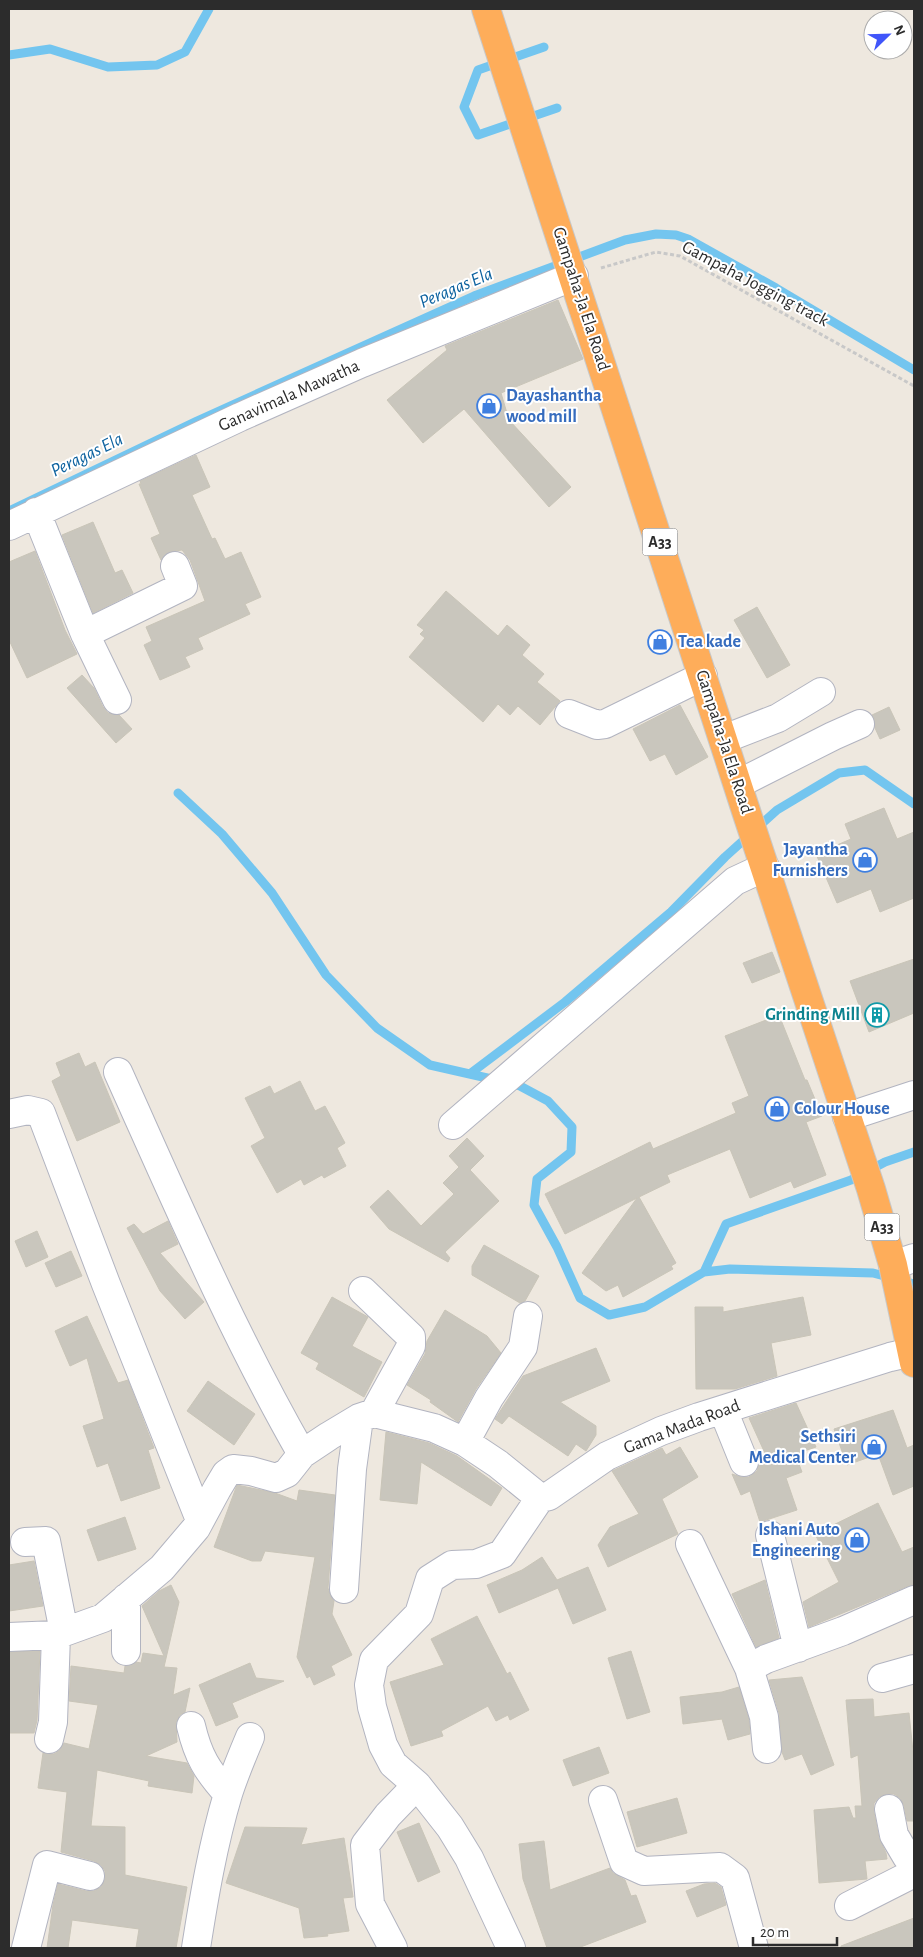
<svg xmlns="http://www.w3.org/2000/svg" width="923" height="1957" font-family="'Alegreya Sans',sans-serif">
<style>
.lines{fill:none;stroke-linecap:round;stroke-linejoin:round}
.stream{stroke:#73c5ef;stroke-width:9}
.building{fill:#c9c6bd;stroke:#c9c5b8}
.minor-casing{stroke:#b2b4c0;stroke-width:30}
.highway-casing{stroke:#c8c8c8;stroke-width:30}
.path{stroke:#c8c8c8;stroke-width:3;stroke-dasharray:4 2.5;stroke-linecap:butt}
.minor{stroke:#fff;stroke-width:28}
.highway{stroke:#fead5a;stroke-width:28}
.labels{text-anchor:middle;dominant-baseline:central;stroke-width:4;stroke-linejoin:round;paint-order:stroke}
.shield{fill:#fff;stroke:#6b6b6b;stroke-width:1}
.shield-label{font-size:16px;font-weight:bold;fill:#2c2c2c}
.street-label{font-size:18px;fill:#2c2c2c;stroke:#fff}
.shop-label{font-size:18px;font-weight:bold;fill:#366cbe;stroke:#fff;text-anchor:start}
.culture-label{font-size:18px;font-weight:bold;fill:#0d838f;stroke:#fff;text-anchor:end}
.water-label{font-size:19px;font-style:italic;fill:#0d629f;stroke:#fff}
</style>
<rect width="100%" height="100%" fill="#eee8df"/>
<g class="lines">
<path class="stream" d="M544,47L478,70L464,107L478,135L557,108
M9,55L50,49L108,67L157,65L185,52L209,9
M9,511L197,421L474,296L625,240L656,234L676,235L688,239L776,288L914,370
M178,793L222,834L272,893L326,975L377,1028L430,1065L496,1080
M471,1073L565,1002L671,912L725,857L777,810L839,773L865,770L914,804
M509,1083L520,1086L548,1101L572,1127L571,1152L537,1179L534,1205L557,1247L580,1298L609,1315L645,1307L704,1272L730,1269L873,1273L914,1284
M704,1272L726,1224L851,1180L885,1162L914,1152"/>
</g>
<path class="building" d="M558,300L583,359L501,393L509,420L571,487L549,507L464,409L423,443L387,400L447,350L445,346Z
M196,455L210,487L192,495L212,539L215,538L225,559L241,552L261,597L245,604L250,614L198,638L203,649L185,657L190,667L160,680L144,645L152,641L146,627L205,601L190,560L182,550L169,552L161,560L151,538L160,534L139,484H141L140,481Z
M93,522L115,573L122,570L133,593L93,613L62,535Z
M35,551L65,630L77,654L27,678L9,640V562Z
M446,591L498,636L507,625L530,645L522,655L544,674L537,682L560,701L540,725L518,706L510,715L498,704L483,722L409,657L425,638L420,634L424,630L417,625Z
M757,607L790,665L767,678L734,620Z
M82,675L94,688L103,707L108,713L119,715L132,729L116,743L67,688Z
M680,705L708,757L676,775L665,754L650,761L633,729Z
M889,707L900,730L880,739L875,728L874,718L872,715Z
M884,808L897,839L914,832V898L880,912L871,889L837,903L816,854L851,839L845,824Z
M772,952L780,972L752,983L743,963Z
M914,959V1013L869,1032L850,981Z
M779,1015L805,1080H807L822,1116L806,1122L826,1175L794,1188L791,1181L750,1198L730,1149L667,1175L670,1182L639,1197L676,1263L671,1266L673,1269L623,1297L618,1285L606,1291L582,1273L637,1198L565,1234L545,1194L650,1142L653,1149L736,1113L732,1103L749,1096L725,1036Z
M79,1053L85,1067L95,1062L120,1122L77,1141L52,1081L61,1076L56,1063Z
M300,1081L315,1111L325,1106L345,1143L337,1148L346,1166L324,1178L322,1175L304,1185L301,1179L277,1193L251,1146L265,1138L245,1098L270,1086L274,1094Z
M467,1138L484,1156L470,1170L499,1201L445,1252L450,1258L448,1262L389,1229L370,1207L388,1190L421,1226L454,1194L443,1183L459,1167L449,1156Z
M168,1221L178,1244L160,1253L204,1302L185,1319L160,1291L127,1228L134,1224L143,1234Z
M37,1231L48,1257L26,1267L15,1241Z
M484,1245L539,1276L525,1301L520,1303L472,1275V1266Z
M71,1251L82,1276L56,1287L45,1263Z
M332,1297L368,1317L352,1346L382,1362L364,1397L316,1369L319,1363L301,1353Z
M803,1297L811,1335L771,1343L777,1376L735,1389H696L695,1307H723V1312Z
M445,1310L487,1336L501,1353L476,1389L458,1422L430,1402L431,1400L407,1385L425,1354L427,1341Z
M87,1316L118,1383L128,1380L154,1448L148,1450L160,1488L121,1501L108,1463L97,1467L83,1426L104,1419L87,1358L70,1366L55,1331Z
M596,1348L610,1381L560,1402L596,1426V1435L586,1451L576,1444L568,1456L509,1416L502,1424L495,1419L523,1376Z
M208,1381L255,1414L234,1445L187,1411Z
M796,1403L816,1447L795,1454L802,1472L786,1478L797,1510L760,1522L750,1491L741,1495L732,1474L741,1477H749L757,1471L759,1463L768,1460L749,1418Z
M893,1410L907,1448L914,1445V1486L893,1495L878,1454L847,1465L834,1429Z
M386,1432L429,1443L457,1456L502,1488L491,1506L421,1462L417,1504L380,1500Z
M680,1447L698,1477L662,1499L678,1534L608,1567L598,1545L610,1527L639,1514L612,1471L662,1448L666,1455Z
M237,1485L275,1493L297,1501L299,1490L335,1495L328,1588L330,1595L334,1601L332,1614L352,1655L331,1666L335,1675L314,1685L310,1676L307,1678L297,1657L315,1557L265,1551L261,1561H252L214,1547Z
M878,1503L902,1552L914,1547V1585L908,1586L809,1627L803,1602L839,1582L815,1534Z
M125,1517L136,1549L98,1561L87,1530Z
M542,1557L557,1580L588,1567L606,1610L573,1624L558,1588L499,1613L487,1585L522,1570Z
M34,1561L43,1606L9,1611V1565Z
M765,1580L779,1638L756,1647L732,1594Z
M171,1585L179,1602L164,1667L177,1668L173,1695L190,1688L185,1712L180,1715L176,1722L177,1742L146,1756L187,1763L194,1776L192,1793L148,1786L149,1781L97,1770L91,1826L125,1827V1875L187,1887L176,1948H136L139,1929L72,1920L68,1948H47L53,1905L58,1884L86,1891H94L101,1887L105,1879V1871L101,1865L94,1861L61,1852L67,1792L38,1788L43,1753L54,1754L60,1750L64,1743L89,1749L98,1705L69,1701L71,1666L124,1673L125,1666L136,1662L141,1663L143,1653L164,1656L142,1606L159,1591Z
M477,1616L507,1674L510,1672L529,1710L510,1720L508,1715L496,1721L488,1706L441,1731L443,1736L411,1746L390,1682L444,1665L431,1639Z
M40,1651L37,1720L34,1733H9V1652Z
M631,1651L650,1712L627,1719L608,1658Z
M250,1663L256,1678L284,1681L232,1703L238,1717L216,1726L199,1685Z
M802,1677L834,1765L811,1775L802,1754L785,1760L782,1752L779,1713L769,1680Z
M739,1687L749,1720L750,1734L728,1740L722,1719L683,1724L680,1697L722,1692Z
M873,1699L874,1717L909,1713L914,1761V1821H907L904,1806L900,1798L894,1794H887L879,1797L874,1803V1812L879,1838L886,1853L887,1859L865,1861L867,1879L819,1883L814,1810L849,1807L853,1818H856L855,1806H862L858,1755L851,1758L846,1700Z
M599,1747L609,1773L573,1786L563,1760Z
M677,1798L687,1833L637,1847L627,1812Z
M419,1823L440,1872L418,1882L397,1832Z
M245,1827L307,1828L301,1845L344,1838L353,1897L343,1898L349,1931L327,1934L328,1936L304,1938L299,1908L226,1883Z
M544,1841L550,1890L610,1868L613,1873L625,1880L631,1896L636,1895L646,1922L578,1948H547L523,1879L519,1844Z
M715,1883L721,1887L726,1905L697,1917L686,1891L704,1884Z
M914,1918V1948H841V1946Z"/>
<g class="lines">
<g class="minor-casing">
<path id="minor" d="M36,512L85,634L117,700
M9,526L240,417L362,363L574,276
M85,634L183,586L175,566
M569,714L597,725L605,724L703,676
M724,739L778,718L821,692
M738,784L833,736L860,724
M118,1072C176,1201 232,1332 302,1454
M9,1114L28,1110L41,1113L106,1284L200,1520
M847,1117L914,1095
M453,1125L735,881L765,867
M893,1265L914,1258
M363,1291L411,1337V1346L374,1413
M723,1410L744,1462
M465,1442L489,1398L523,1347L528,1316
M770,1535L798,1648
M25,1542L46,1541L64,1632
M690,1544L749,1668
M344,1589L352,1469L359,1418
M9,1637L56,1635L103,1618L162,1568L196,1528L217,1489L226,1474L233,1469L251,1471L276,1478L287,1473L302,1454L329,1436L359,1418L374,1413L434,1428L465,1442L498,1464L540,1498L549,1496L607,1456L661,1431L699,1417L890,1357L912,1352
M126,1651V1598
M882,1678L914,1669
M191,1726C198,1756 207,1771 228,1794
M49,1739L53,1722L56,1635
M767,1749L764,1717L749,1668L766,1659L843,1631L914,1600
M603,1800L624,1862L644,1871L720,1867L735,1878L754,1948
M889,1809L894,1835L907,1857L914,1858
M849,1906L914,1873
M26,1948L47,1865L90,1876
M196,1948C204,1897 213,1844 228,1794C234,1775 242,1756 250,1737
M393,1948L370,1904L365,1845L388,1815L417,1785
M511,1948L469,1858L450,1827L417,1785L393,1764L383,1745L372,1707L369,1685L374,1660L419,1614L430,1579L452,1565L476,1564L502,1554L540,1498"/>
</g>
<g class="highway-casing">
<path id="highway" d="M486,9L747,814L871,1189L893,1265L914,1363"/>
</g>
<path class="path" d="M601,268L656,252L680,256L914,386"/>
<use href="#minor" class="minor"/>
<use href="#highway" class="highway"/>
</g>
<defs>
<g id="shop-ring" transform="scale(1.25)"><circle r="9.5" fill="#fff" stroke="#3f7fe0" stroke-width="1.5"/><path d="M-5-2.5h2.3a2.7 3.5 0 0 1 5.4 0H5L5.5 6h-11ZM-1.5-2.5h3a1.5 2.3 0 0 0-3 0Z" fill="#3f7fe0"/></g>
<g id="building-ring" transform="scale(1.25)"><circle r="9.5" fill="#fff" stroke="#0f9aa8" stroke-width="1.5"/><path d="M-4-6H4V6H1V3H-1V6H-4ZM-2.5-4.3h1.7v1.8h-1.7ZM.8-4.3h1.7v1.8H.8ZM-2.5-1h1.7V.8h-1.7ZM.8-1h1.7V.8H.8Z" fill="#0f9aa8"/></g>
</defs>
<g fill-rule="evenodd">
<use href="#shop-ring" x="489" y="406"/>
<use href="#shop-ring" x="660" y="642"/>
<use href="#shop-ring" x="865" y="860"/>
<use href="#building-ring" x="877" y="1015"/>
<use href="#shop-ring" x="777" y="1109"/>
<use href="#shop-ring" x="874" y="1447"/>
<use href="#shop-ring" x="857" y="1540"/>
</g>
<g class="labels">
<g class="shield">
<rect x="642.5" y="528.5" width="35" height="27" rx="4"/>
<rect x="864.5" y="1213.5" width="35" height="27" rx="4"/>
</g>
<g class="shield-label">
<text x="660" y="542">A33</text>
<text x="882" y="1227">A33</text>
</g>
<g class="street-label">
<text transform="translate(755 284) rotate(28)">Gampaha Jogging track</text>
<text transform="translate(581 299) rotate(72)">Gampaha-Ja Ela Road</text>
<text transform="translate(289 396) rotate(-24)">Ganavimala Mawatha</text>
<text transform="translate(724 742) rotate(72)">Gampaha-Ja Ela Road</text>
<text transform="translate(682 1427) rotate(-21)">Gama Mada Road</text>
</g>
<g class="shop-label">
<text x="506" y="396">Dayashantha<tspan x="506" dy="21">wood mill</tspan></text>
<text x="678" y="642">Tea kade</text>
<text x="848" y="850" text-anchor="end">Jayantha<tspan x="848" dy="21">Furnishers</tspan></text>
<text x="794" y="1109">Colour House</text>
<text x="856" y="1437" text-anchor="end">Sethsiri<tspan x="856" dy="21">Medical Center</tspan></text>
<text x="840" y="1530" text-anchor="end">Ishani Auto<tspan x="840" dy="21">Engineering</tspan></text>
</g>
<g class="culture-label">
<text x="860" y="1015">Grinding Mill</text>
</g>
<g class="water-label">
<text transform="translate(456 288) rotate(-23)">Peragas Ela</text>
<text transform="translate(87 455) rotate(-26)">Peragas Ela</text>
</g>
</g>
<rect width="923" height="1957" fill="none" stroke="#2c2c2c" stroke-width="20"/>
<g transform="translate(888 35) rotate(67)"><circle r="24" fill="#ffffff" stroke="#ababab"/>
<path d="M0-4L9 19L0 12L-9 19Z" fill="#4055fa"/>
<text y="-8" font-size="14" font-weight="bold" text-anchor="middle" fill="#2c2c2c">N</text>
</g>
<path d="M753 1937v8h84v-8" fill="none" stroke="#2c2c2c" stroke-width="2.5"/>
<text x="760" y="1937" font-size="15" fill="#2c2c2c" stroke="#ffffff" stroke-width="4" paint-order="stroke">20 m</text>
</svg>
